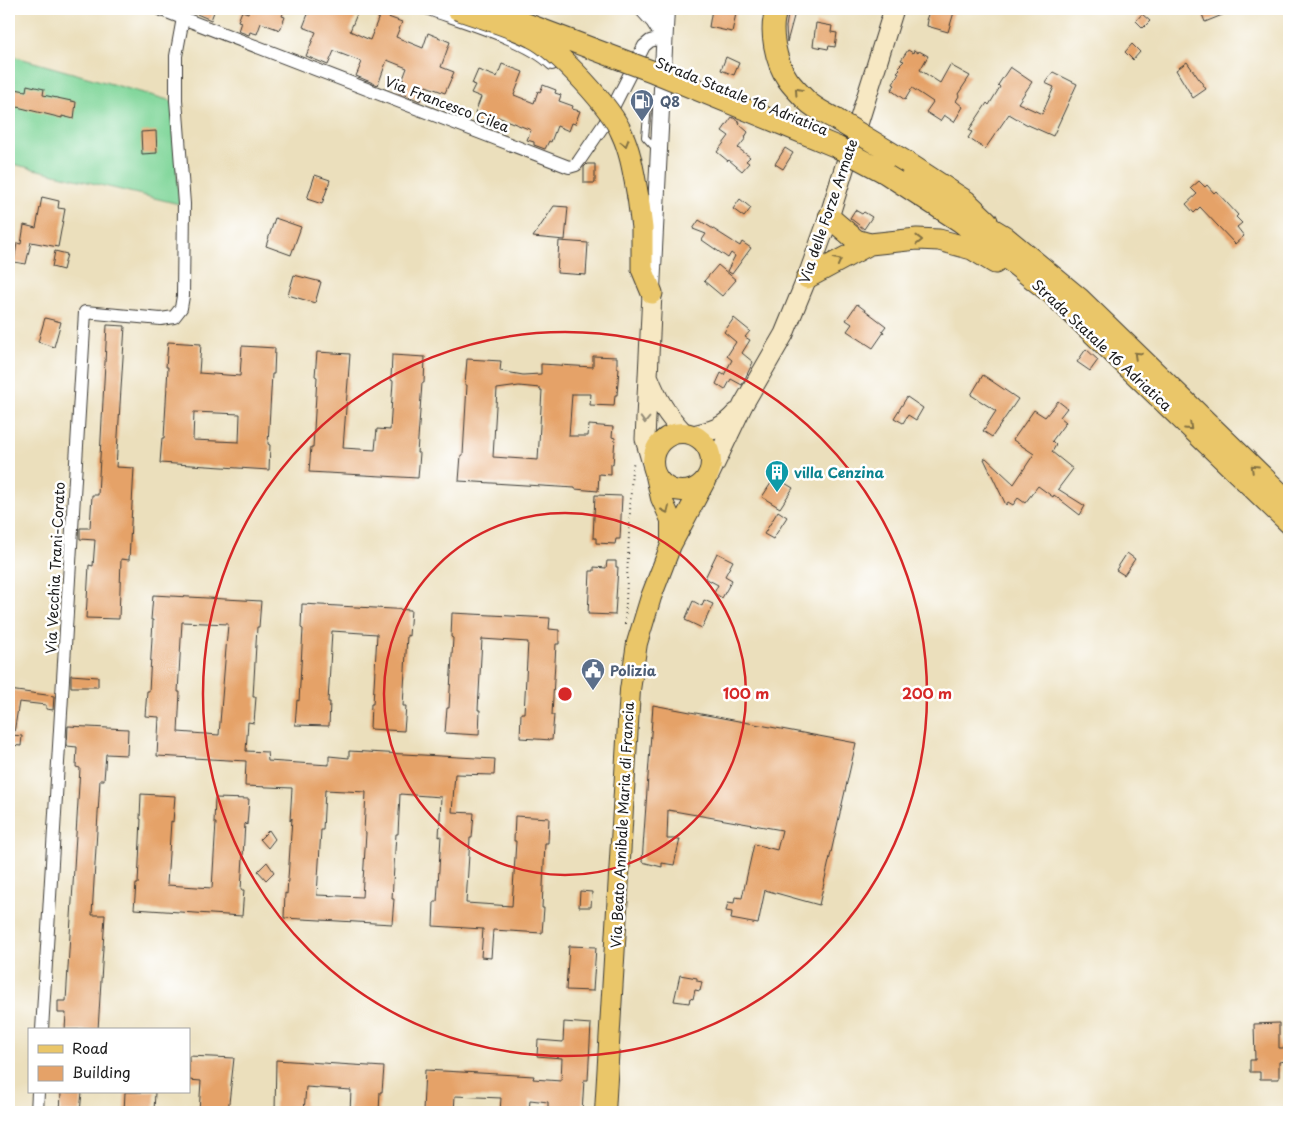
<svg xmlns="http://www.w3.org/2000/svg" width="1298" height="1121" font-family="'Playpen Sans',sans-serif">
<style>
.pitch{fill:#80d69a;stroke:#4e795b}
.building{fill:#e5a268;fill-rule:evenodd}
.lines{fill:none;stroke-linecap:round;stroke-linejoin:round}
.service-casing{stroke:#3b3934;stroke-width:8}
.minor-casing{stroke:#3b3934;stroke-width:14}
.tertiary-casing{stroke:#3b3934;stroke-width:18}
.secondary-casing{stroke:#3b3934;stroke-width:21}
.primary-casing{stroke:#3b3934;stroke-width:22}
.trunk-casing{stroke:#3b3934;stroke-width:23}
.path{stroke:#3b3934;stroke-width:2;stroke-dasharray:1 4;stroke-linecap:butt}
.service{stroke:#fff;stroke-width:6}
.minor{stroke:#fff;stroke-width:12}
.tertiary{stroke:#fff;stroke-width:16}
.secondary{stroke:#f7e8c3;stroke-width:19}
.primary{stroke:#eac669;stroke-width:20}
.trunk{stroke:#eac669;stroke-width:21}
.trunk-bridge-casing{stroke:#3b3934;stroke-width:23;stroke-linecap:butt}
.trunk-bridge{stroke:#eac669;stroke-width:21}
.oneway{stroke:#837142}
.oneway2{stroke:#948c78}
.ring{fill:none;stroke:#d62828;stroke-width:2.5}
.labels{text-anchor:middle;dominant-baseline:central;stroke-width:5;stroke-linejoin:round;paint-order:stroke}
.street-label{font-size:14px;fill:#1c1c1c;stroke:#fff}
.service-label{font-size:14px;font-weight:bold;fill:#4e5e75;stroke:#fff;text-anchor:start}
.culture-label{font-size:14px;font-weight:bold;fill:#0d838f;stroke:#fff;text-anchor:start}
.centre{fill:#d62828;stroke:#fff;stroke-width:2.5}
.ring-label{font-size:15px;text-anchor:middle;font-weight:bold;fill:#d62828;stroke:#fff;stroke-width:5;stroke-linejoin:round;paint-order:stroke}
</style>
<rect width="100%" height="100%" fill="#fff"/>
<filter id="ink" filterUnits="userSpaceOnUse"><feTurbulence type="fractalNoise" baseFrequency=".02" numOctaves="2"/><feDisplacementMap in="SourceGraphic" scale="10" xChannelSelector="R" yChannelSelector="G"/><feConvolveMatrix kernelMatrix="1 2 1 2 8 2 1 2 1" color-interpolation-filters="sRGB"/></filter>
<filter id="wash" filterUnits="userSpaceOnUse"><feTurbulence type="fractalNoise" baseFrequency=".0096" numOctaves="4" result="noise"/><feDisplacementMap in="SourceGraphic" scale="20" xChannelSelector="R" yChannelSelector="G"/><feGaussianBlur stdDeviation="1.12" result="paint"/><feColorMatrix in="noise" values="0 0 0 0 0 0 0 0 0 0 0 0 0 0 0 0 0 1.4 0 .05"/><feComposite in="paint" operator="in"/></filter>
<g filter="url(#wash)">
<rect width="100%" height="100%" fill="#ebdfbc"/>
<path class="pitch" d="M9,55L172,101L179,204L9,163Z"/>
<g id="blocks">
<path class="building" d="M185,9H215L211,20Z
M249,9H285L282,16L285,17L280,30L261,23L257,34L250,32L249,35L238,31L241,22L238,21L242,11L248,13Z
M310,9H322L332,13L334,9H359L350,31L370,40L380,14L402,22L396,37L423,48L428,33L450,42L441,67L454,72L445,93L426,86L420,101L398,92L407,68L387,60L378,85L356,76L362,62L334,51L328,65L306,56L316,32L303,27Z
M712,9H737L732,32L709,27Z
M789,9H796L787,42L786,27Z
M930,9H955L948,32L927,26L928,20H926Z
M1200,9H1237L1205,22Z
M1142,14L1150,21L1143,28L1136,21Z
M816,23L832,26L831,32L837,33L835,47L829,46L828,49L813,46Z
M1132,44L1140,52L1133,60L1125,52Z
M908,50L913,53L914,50L918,53L919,51L928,56L920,70L940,83L950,65L970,76L958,94L959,96L956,101L963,107L954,122L944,115L940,121L926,112L933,102L912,88L905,100L891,90L895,85L893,84L899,73L897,72L900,69L898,67L904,61L901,60Z
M726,57L739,63L734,75L721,70Z
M1187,62L1206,89L1193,98L1176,70Z
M502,64L523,72L514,95L534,103L538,91L540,92L543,85L556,90L555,93L561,95L559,101L573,106L572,109L580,111L575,124L572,123L569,131L557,126L551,142L549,141L545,149L534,145V142L527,140L531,130L498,117L494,128L474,122L477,114L475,113L481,97L471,93L475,85L472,84L478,70L497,77Z
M1010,67L1032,82L1018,103L1042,114L1054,87L1045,83L1053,72L1077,84L1053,136L1026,124L1009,114L985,149L968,138L972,132L969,130L987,103L989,105L1000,87L998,85Z
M27,85L44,89L43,95L76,102L74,119L62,116V118L9,105V88L26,91Z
M732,117L740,122L739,124L748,132L745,137L746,138L738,148L750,157L746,161L749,163L742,171L729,160L728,161L717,152L729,136L722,131Z
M156,131L157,153L142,154L141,132Z
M785,148L793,153L783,169L775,164Z
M587,164H595V183H584V167Z
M315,175L330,180L322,204L307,199Z
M1199,181L1205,187L1207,185L1214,193L1216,191L1238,215L1236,217L1242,223L1237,227L1244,236L1235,244L1200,207L1194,213L1186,204L1197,194L1191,188Z
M42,197L59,201L58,208L65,209L58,247L31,242L26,264L14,262L17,243L21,244L24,225L36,228Z
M740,199L751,208L744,217L733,209Z
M554,206L568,207L565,240L533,237Z
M855,210L862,214L864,212L872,217L864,229L850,218Z
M275,218L301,227L291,255L266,246Z
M699,220L740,246L742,242L751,248L732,274L727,271L735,256L731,253L728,258L702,240L706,234L693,229Z
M559,241L588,243L586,275L557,273Z
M55,251L67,254L63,270L52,267Z
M718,265L736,280L722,296L704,281Z
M294,275L321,282L315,303L288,295Z
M857,304L886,326L882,331L884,332L873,348L847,331L852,324L846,320Z
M45,318L61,322L54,347L38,342Z
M734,318L750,331L745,337L750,340L742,353L753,362L742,385L731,379L725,390L716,384L721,373L724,375L732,360L727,356L736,342L724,332Z
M107,325L125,326L116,467L134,468L129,560L121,559L119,619L86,618L89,565L93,566L95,540L80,539V528H90L92,495H98Z
M168,342L201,344L199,373L240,376L242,346L275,348L274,374H272L268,444L270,445L269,470L160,463L162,438H164L168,367H166ZM194,412L240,414L239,442L193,440Z
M1086,349L1098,360L1090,371L1077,362Z
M317,352L350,354L343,448L375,450L377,429L390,430L393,381L391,380L392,355L425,357L424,383H422L417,453H420L418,478L309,472L311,447H313L317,377L315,376Z
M593,356L617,357V368H619L617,395H615L614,406L590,405L591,394H572L569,436H588L589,425L613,427L612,437L615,438L613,465L611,464V475L599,474L598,491L575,489V488L459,481L461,455H463L467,385H465L467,359L501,361L500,371L523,375L541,374V364L593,367ZM519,386L540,388V390H542L538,460L493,457L497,389Z
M983,375L1018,399L992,437L983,431L996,411L971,395Z
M907,397L923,408L916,420L908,415L903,423L894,418Z
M1058,401L1067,408L1060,417L1066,422L1052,441L1056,445L1052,452L1073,469L1058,489L1085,506L1080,515L1054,495L1053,497L1038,486L1025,503L1018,498L1013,505L1008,502L1006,505L984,459L986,458L1014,484L1034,454L1013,440L1034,410L1045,417Z
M775,477L793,488L780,508L762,497Z
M595,495L622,496L620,539H616L615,544L596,543V538H593Z
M778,511L787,517L773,539L764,534Z
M717,553L733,561L725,576L732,580L722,598L714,593L718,585L705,578Z
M1127,553L1135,559L1124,575L1116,570Z
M607,561H616V567H618L615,615L588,614L590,571H594V567L606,568Z
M153,595L261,601L259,627H257L253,697H256L254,723L248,722L246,751L267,752L268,761L329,765V756L349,758V751L495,759L494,775L455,774L452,812L474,813L472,838H470L466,903L512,906L516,841H514L515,816L549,818L548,843H545L542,908H544L542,933L493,930L491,958L481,957L483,929L433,926L434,902H437L441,836L439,837L441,797L400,794L398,834H396L392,899H394L392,924L284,918L285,893L287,894L292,818L290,821L292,788L245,786L246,761L157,756L159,717L145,716L147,691H149L153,620H151ZM182,622L228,624L219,735L178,732L180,692H178ZM325,790L366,792L364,832L366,833L362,897L317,895L321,830H323Z
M704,600L713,604L702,628L685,620L693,601L702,606Z
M302,604L411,610L409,636L407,635L403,706H406L404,731L370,729L371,704H373L377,634L332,631L328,702H330L329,726L295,725L297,700L299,701L303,629L301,628Z
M452,613L550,618L549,629L559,630V644H556L552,715H554L552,740L520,738L521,713H524L528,642L482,639L478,710H480L479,735L445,733L447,708H449L453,638L451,637Z
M71,675L98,677V687H71Z
M9,690L54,696L53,710L46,709V705L19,702L14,733H9Z
M653,705L856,743L819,905L765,890L758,924L731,919L732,912L726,911L728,902L734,903L735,897L742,898L754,844L777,850L782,830L668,810L667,839H680L674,865L662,863V867L642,862Z
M68,726L128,729L127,755L106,754L104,780H100L92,915H105L98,1030H65L66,1013H58V1001H66L80,768L76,767L77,747L67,746Z
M12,735L22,736L21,746L11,745Z
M141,794L175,796L173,822L171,821L167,885L212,888L216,823H214L215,798L249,799L247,825L245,823L241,890H244L242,916L134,909L136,884H138L141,819H140Z
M269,830L275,839L268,848L260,839Z
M267,862L274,872L266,880L258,871Z
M580,891L592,892L591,907H579Z
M569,946L596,947L593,991L566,990Z
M680,975L697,978V981L702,982L700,991L695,990L693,999L690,998L689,1003L674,1001Z
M564,1022L591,1024L588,1080H584L582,1112H548V1102L530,1100L529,1112H500L501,1098L455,1096L454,1112L423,1111L425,1070L534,1076L533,1079L561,1081L562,1058L537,1056L538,1040L563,1042Z
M1279,1023V1048H1285L1286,1061L1279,1062V1079H1260V1072H1250V1060H1255L1254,1024Z
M189,1056L234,1058L228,1112H199L201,1081L189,1080Z
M276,1060L384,1067L382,1092H380L379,1112H350L351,1090L306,1087L304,1112H275Z
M61,1092H82L80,1112H60Z
M125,1092H155L154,1112H124Z"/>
</g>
</g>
<g filter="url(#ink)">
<use href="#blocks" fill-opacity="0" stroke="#3b3934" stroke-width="1"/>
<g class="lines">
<g class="service-casing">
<path id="service" d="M656,149L645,137L648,106L658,94"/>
</g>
<g class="minor-casing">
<path id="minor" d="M159,9L569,167L576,165L579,161L605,123L644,46L650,41L664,37
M429,9C462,21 528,40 552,64
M42,1030L85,312L161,319L174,317L181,308L183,296L184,204L176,100V56L183,18
M37,1112L38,1092"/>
</g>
<g class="tertiary-casing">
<path id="tertiary" d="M643,9L654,21L664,37
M652,289L666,9"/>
</g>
<g class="secondary-casing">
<path id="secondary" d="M652,293L645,439L653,467
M649,378C658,401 667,415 684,433
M693,435C712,431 723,428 736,413
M710,474L743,405L784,334L807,278L829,217L894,9"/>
</g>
<g class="primary-casing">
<path id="primary" d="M653 462a29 29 0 1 1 58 0a29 29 0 1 1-58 0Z
M656,476L661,498L671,520V545
M605,1112L630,690L637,643L651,597L671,545L705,481"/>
</g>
<g class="trunk-casing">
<path id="trunk" d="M777,9C768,29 776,63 788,80C793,87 801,95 807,101C815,109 827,114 837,120
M908,163L966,201L987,221
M884,172L961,222L1052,294L1289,523
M638,197L642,228V269L652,293
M971,216L1004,236L1079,298L1289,502
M829,217L856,240L870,244
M807,278L870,244L917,239L939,240L972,249L995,263"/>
</g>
<path class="path" d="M625,624L632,467L635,460"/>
<use href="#service" class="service"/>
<use href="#minor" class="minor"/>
<use href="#tertiary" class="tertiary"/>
<use href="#secondary" class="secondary"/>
<use href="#primary" class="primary"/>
<use href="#trunk" class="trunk"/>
<g class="trunk-bridge-casing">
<path id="trunk-bridge" d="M457,9C482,18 509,25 532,37C557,49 612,108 622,134C631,153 634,176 638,197
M487,9L654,72L784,125L837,147L884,172
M837,120L908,163"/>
</g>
<use href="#trunk-bridge" class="trunk-bridge"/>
</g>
<defs><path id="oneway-chevron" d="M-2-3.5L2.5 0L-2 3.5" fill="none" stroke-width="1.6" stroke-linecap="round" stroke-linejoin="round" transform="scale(1.25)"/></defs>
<g class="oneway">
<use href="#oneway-chevron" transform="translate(798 91) rotate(-132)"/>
<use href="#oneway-chevron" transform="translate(625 143) rotate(74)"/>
<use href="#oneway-chevron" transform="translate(919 240) rotate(-1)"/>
<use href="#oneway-chevron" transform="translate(838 261) rotate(-28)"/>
<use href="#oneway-chevron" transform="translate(1137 355) rotate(-136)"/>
<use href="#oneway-chevron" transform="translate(1189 427) rotate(44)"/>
<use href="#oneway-chevron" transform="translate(1254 468) rotate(-136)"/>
<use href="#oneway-chevron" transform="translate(666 510) rotate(66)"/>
</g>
<use class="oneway2" href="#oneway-chevron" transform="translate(645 420) rotate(92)"/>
</g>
<g class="ring">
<circle cx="565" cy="694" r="181"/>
<circle cx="565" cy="694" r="362"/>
</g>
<defs>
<g id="fuel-pin" transform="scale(1.25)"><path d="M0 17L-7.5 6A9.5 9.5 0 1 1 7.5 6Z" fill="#5c6f8a" stroke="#fff"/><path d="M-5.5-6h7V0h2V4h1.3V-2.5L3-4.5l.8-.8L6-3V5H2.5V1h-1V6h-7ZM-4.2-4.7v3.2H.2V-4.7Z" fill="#fff"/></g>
<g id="building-pin" transform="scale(1.25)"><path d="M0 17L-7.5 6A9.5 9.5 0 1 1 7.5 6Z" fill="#0f9aa8" stroke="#fff"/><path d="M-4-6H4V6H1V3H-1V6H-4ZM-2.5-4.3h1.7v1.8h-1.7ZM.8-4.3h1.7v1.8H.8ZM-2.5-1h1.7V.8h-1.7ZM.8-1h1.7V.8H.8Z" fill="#fff"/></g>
<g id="civic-pin" transform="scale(1.25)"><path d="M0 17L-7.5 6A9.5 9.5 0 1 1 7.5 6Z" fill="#5c6f8a" stroke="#fff"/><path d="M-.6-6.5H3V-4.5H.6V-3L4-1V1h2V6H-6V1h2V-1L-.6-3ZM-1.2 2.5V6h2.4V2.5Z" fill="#fff"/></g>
</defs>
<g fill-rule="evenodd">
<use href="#fuel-pin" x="642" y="101"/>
<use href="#building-pin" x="777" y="472"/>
<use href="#civic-pin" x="593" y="670"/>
</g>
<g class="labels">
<g class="street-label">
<text transform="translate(742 96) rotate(22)">Strada Statale 16 Adriatica</text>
<text transform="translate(447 104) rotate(21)">Via Francesco Cilea</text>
<text transform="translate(828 211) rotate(-71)">Via delle Forze Armate</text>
<text transform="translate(1102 345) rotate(43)">Strada Statale 16 Adriatica</text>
<text transform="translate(55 568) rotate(-87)">Via Vecchia Trani-Corato</text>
<text transform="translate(622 825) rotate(-87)">Via Beato Annibale Maria di Francia</text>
</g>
<g class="service-label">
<text x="660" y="101">Q8</text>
<text x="610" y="670">Polizia</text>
</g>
<g class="culture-label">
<text x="794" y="472">villa Cenzina</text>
</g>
</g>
<circle cx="565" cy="694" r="8" class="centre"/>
<g class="ring-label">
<text x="746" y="699">100 m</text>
<text x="927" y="699">200 m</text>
</g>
<rect width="1298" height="1121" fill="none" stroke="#fff" stroke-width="30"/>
<rect x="28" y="1028" width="162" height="65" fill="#ffffff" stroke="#a4a4a4"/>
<rect x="38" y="1045" width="25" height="8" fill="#eac669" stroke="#a4a4a4"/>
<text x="72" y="1054" font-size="15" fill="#1c1c1c">Road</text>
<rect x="38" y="1066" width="25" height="15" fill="#e5a268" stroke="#a4a4a4"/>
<text x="72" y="1078" font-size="15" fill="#1c1c1c">Building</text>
</svg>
